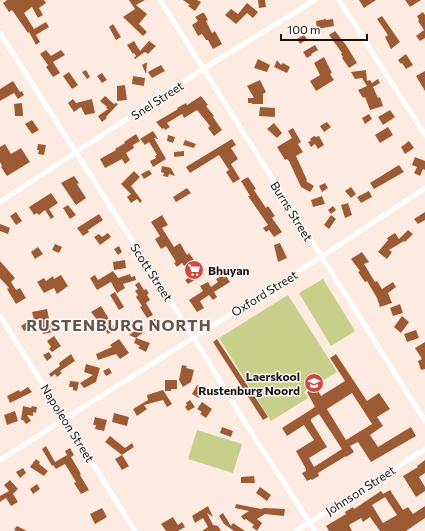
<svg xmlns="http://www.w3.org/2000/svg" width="425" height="531" font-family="Commissioner,sans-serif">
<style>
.green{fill:#c8cf8a}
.building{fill:#9c5b35;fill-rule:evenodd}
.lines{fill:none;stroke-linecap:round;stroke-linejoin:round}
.street{stroke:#fff;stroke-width:5}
.labels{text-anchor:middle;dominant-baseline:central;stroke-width:3;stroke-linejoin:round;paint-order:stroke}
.street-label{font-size:12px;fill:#17100d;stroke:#fffbf9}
.poi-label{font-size:12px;font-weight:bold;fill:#17100d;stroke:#fffbf9;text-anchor:start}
.district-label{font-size:16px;font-weight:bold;letter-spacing:1px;fill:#64544b;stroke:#fffbf9}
</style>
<rect width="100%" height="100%" fill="#fdeae0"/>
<path class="green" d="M323,279L355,331L331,346L299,293Z
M288,295L337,372L304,392L308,398L271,421L219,338Z
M197,430L242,444L233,473L188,459Z"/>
<path class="building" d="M7,0H44L46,3L39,8L43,15L38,18L32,7L24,13L34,29L46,22L49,27L36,35L40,42L36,45L29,32L28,33L12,10L9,12L3,3Z
M129,0H145L136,5L147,14L139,24L147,32L143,36L123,17L135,9Z
M183,0H197L201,2L195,11L188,6L190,5Z
M258,0H265L266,7L259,8Z
M359,0H376L364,8Z
M405,0H421L410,7Z
M247,3L258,12L253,18L247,13L236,24L225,15L231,9L238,14Z
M423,12L425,15V38L420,41L416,36L424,30L418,21L419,20L417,16Z
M202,13H204L208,20L206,21L212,33L215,31L222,44L213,49L208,40H206L202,34L198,36L192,25L198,21L195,17Z
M382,16L400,42L391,49L385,37L388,35L377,19Z
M326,19V20L333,19L334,26L317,29L316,21Z
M113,24L121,37L116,40L109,27Z
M335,31L346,45L357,63L349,68L342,58L343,57L341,54L342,53L329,35Z
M304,35L307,39L300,44L297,39Z
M134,41L140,51L149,41L156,46L148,54L145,52L135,59L134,58L136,56L134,53L133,54L127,45Z
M315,45L318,50L311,54L312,55L307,58L303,52Z
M46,50L51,56L61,50L65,55L53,62L60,73L53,77L46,67L48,65L40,54Z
M406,54L413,65L406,69L402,63L401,64L398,60Z
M324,57L332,73L330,74L334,80L316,91L310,81L320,75L314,63Z
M258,59L270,65L267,72L254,68Z
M277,60L281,65L283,63L290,67L287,73L274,67Z
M147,62L146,74L142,65Z
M161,65L165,71L152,78L148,72Z
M86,70L90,77L87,79L82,72Z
M366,70L367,81L370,80L372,83L378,79L380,83L373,87L378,98L380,97L383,106L370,110L365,97L363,98L358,90L367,86L362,78L355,79L351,72Z
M425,71V91L416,76Z
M69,72L78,85L72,89L63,76Z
M102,73L107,80L102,83L97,76Z
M133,76L145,78L144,86L132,84Z
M260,80L266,92L263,94V104H252V103H248V98H254L247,86Z
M13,81L20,92L22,91L24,95L18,99L14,93L0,101V89Z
M125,85L127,100L117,101V86Z
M105,96L114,104L116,103L118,104L106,117L107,118L102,122L98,116L108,109L106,108L107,107L100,101Z
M201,96L208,105L206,106L214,116L213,117L222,130L214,136L208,128L210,126L197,110L184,118L182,114L167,123L170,127L165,130L164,128L162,129L156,122L178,109L177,108L186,103L187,105Z
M73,99L76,103L92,99L95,113L85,115L81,107L74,112L68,103Z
M22,103L23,116H15L14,104Z
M260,107L275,108V117L259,116Z
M390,110L395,117L383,125L378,117Z
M369,114L372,119L365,124L362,118Z
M32,120L39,130L32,134L25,124Z
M327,122L331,127L324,132L320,126Z
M274,123L282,133L277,138L267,129Z
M388,127L393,135L380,143L375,135Z
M293,128L301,142L298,144L303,152L296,156L307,180L306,181L314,186L310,192L301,187L289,161L287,159L285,160L277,147L292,138L288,131Z
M153,131L158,139L154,138L166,159L153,167L150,161L156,158L155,156L157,155L149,142L145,145L140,139Z
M136,134L140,141L133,145L134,148L126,153L130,160L125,164L122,159L105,168L100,159L116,150L115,149L125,143L124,142Z
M168,135L175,137L173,143L167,141Z
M314,136L316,137L319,136L324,145L318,149L315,144L311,147L308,142L311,141L310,139Z
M232,139L236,145L231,148L238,159L231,164L240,179L233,183L226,172L229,170L219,155L190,173L186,167Z
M185,140L196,144L194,148L183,145Z
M409,141L414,148L405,154L401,147Z
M5,144L11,154L21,148L30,162L7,176L1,167L2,166L0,162V147Z
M38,144L46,145L44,155L38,154L39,150H37Z
M184,151V156L174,157V152Z
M415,157L425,161V170L423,169L420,176L414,173L417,167L412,165Z
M399,165L404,172L374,189L370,183Z
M162,166L171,168L175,176L169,174L168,177L163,176L164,173L161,172Z
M149,170L152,174L144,179L141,174Z
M134,171L140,177L131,186L142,201L140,203L137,199L131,203L127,197L131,194L121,184Z
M74,176L79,183L77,184L86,198L76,205L61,183Z
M248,177L256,189L254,190L266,208L268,206L275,216L272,218L282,232L274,237L269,230L266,232L263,228L268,225L248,196H250L241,181Z
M325,183L328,188L322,192L319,186Z
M351,187L356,194L351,198L345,191Z
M187,188L191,193L176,202L173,197Z
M369,191L372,197L361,203L357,197Z
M51,193L58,203L49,209L54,217L51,219L45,210L39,215L37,213L34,215L29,207Z
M322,196L325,204L313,207L311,200Z
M348,203L352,215L345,218L341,205Z
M68,205L76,215L70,219L63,208Z
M333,206L336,210L331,214L328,210Z
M16,212L22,221L16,225L10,216Z
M425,212V220L418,224L414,219Z
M99,214L103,220L88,230L89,232L83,236L77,228Z
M162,215L168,225L162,228L174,247L180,243L187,255L189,253L194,260L184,266L182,263L177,267L174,263L176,262L166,246L161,249L155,239L160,236L151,222Z
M331,215L336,219L329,229L324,225Z
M0,224L10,228L8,234L0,231Z
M408,230L413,234L405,242L404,241L389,250L392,252L387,259L378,252L388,240L387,238L395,233L399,239Z
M108,233L111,237L100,245L94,237L99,234L102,237Z
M280,243L287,258L278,262L274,245Z
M55,244L62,247L59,253L52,250Z
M119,246L122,252L118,255L114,249Z
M38,247L43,254L35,259L31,252Z
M362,252L369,262L364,264L375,282L377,281L382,289L393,282L396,287L388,293L392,303L380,307L377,298L367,281L365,282L358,272L360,271L351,259Z
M125,260L126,268L114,270L113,262Z
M0,261L15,278L11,282L16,290L20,288L26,298L16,304L7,289L9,288L0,278Z
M199,267L204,274L188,284L185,280L190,277L188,274Z
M113,271L118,278L130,274L131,277L135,276L136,280L123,284L125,288L117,293L111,282L97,290L90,278L95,275L98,280Z
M61,275L68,286L57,294L54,288L44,293L37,282L44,278L46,281L53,276L54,279Z
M222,276L224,278L226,276L230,282L214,292L217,297L213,300L209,295L200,301L204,308L197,312L189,300L203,291L200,286L208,282L211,287L218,282L216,279Z
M139,282L144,290L146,289L149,293L147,295L150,300L146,303L153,315L147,318L140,307L142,306L136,297L138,295L135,291L138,289L135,285Z
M115,292L124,307L119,310L110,295Z
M400,304L403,313L393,316L390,308Z
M101,306L115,329L108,334L91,312Z
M47,309L50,323L57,321L58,331L43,334L40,319L34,320L32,312Z
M402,316L409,322L401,333L394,327Z
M154,319H160V327H154Z
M27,322L31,328L24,331L21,326Z
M141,327L144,332L136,338L129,335Z
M416,330L419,338L407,342L404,334Z
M54,336L61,346L52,352L49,349L51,347L47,341Z
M136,338L150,343L146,352L138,348L140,346L134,343Z
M119,339L129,353L120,359L116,354L98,360L96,354L112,347L110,345Z
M217,339L268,417L263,420L213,342Z
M425,342V369L421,370L418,361L422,359L415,348Z
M49,352L52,357L47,361L43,355Z
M71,354L75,361L60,371L62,373L57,377L55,374L51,377L49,374L60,366L59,363Z
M336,354L367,401L379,393L390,409L377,417L383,426L370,435L378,447L411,427L416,436L371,462L358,442L350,446L354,452L346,457V456L318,473L319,476L312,480L311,479L307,481L302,473L306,471V469L296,451L314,440L304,425L287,436L282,428L315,407L307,392L316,387L321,396L345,381L330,358ZM352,393L372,424L346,440L327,409ZM319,414L342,449L314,467L309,458L327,447L311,421V419Z
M86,364L100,368L96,382L84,388L80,383L93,375L84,372Z
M182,365L187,366L186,368L194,370L191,382L183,387L179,380Z
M109,368L112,373L106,376L103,371Z
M165,380H177V389H171V391H165Z
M70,381L79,382L77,391L73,390V387H69Z
M197,385L204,389L199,398L192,394Z
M28,387L32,392L10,403L7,396L19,390L20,392Z
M163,390L172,404L167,407L163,400L144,405L147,409L137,416L133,409L148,400L147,395Z
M190,400L195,407L188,411L185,407L187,405L186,403Z
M202,402L212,409L206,418L200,414L202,412L197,409Z
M23,406L31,408L32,406L37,407L36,413L33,412V416L27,415L31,421L26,424L23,420H21Z
M15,411L18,421L7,425L4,415Z
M114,413L129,417L127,426L112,422Z
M95,417L107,420L104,431L95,429L96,425H93Z
M222,427L233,431L231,437L220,433Z
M110,436L125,448L132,443L134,447L122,455L129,466L122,470L115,459L122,455L105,442Z
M46,446L55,462L67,455L65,451L70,448L74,455L71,457L81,474L80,475L89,490L81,494L74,483L76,482L65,464L56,469L53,465L52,466L42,449Z
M36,459L40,462L39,464L48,471L44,476L30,467Z
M425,460V473L419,477L425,487V491L416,497L403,476L418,467L417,466Z
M23,468L26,473L20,478L16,472Z
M254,476L255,483H241V477Z
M10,480L18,489L13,494L18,502L11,506L6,498L0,502V496L9,491L4,485Z
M37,484L40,489L33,494L30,489Z
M260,487L271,495L267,501L256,493Z
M390,490L403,510L408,507L413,514L425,506V518L406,531H380L370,517L363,522L361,518L349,525L352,531H329L326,526L346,514L345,512L353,507L354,509L381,491L385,497L372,505L383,523L397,515L383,494Z
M236,504L261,509L264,508L285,509L284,516L265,514L257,519L262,523L257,531L252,527L254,525L246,519L244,520L241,516L249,511L235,508Z
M208,506L213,517L207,513L213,525L218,526L221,531H202L208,527L203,518L195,523L193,518L192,516Z
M102,508L107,517L95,524L90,514Z
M223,513L231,526L233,523L245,531H234L224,524L219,516Z
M173,517L178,525L182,522L185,527L178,531H166L161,524Z
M17,526L27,531H17L14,530Z"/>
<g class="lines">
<path class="street" d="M160,0L425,421
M339,0L425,135
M0,33L194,338L246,424L315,531
M0,202L203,69L315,0
M0,316L135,531
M0,460L321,257L425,188
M296,531L425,449"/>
</g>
<defs>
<g id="supermarket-disc" transform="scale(1)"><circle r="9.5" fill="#d44640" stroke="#fffbf9"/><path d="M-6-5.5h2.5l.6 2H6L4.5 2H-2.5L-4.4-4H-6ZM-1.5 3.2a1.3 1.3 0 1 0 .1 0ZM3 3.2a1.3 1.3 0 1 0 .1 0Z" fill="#fff"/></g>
<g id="school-disc" transform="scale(1)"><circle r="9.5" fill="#d44640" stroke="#fffbf9"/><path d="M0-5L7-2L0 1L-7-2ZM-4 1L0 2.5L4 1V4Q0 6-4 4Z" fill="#fff"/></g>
</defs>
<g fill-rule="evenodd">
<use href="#supermarket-disc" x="194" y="270"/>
<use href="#school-disc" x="314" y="383"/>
</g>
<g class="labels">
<g class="street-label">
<text transform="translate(157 100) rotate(-33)">Snel Street</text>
<text transform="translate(292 211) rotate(58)">Burns Street</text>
<text transform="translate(152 272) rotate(57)">Scott Street</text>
<text transform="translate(264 293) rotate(-32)">Oxford Street</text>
<text transform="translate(68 423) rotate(58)">Napoleon Street</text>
<text transform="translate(360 490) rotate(-33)">Johnson Street</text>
</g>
<g class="poi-label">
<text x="208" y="270">Bhuyan</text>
<text x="300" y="376" text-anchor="end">Laerskool<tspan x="300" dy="14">Rustenburg Noord</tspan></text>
</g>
<g class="district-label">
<text x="119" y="324">RUSTENBURG NORTH</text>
</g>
</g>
<path d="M281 34v6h86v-6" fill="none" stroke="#17100d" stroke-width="2"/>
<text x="287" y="34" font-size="12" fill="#17100d" stroke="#fffbf9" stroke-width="3" paint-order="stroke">100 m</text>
</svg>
